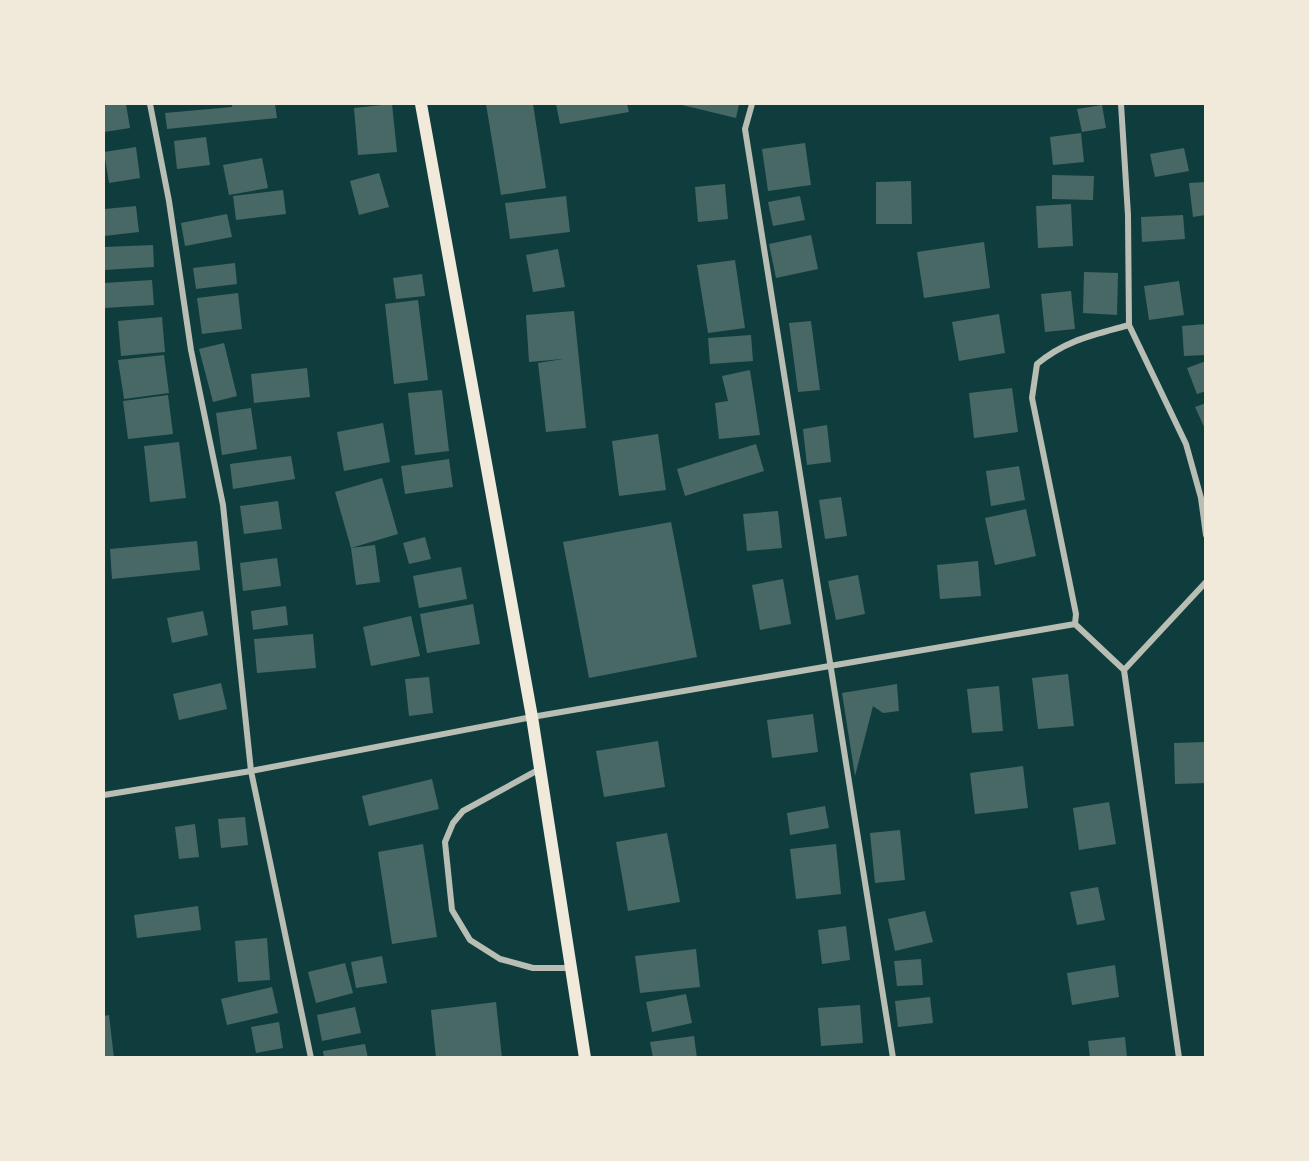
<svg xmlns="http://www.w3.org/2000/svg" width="1309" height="1161" font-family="'Fira Sans',sans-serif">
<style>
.building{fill:#486865}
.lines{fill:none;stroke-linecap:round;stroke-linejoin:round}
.minor{stroke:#b8beb3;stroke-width:6}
.secondary{stroke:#f1e9da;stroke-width:12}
</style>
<rect width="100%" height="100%" fill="#0f3d3e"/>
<path class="building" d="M104,104H126L130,128L104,132Z
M232,104H275L277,118L167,129L165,113L232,107Z
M392,104L397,152L358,155L354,108Z
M486,104H533L546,188L501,195Z
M556,104H627L629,112L560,124Z
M678,104H739L736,118Z
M1102,105L1106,128L1082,132L1077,109Z
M1081,133L1084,162L1053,165L1050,137Z
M206,137L210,165L177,169L174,141Z
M805,143L811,185L768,191L762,149Z
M136,147L140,178L109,183L104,152Z
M1184,148L1189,171L1155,177L1150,154Z
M262,158L268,188L229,195L223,165Z
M379,173L389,207L359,215L350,181Z
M1052,175L1094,176L1093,200L1052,199Z
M911,181L912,224H876V182Z
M1206,182V215L1193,217L1189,183Z
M725,184L728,219L698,222L695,187Z
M283,190L286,214L236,220L233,196Z
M566,196L570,232L510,239L505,203Z
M800,196L805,220L773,226L768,202Z
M1071,204L1073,246L1038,248L1036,206Z
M136,206L139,232L104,236V209Z
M227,214L232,237L185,246L181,223Z
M1183,215L1185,239L1142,242L1141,217Z
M811,235L818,269L776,278L769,244Z
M984,242L990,288L924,298L917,252Z
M153,245L154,267L104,270V247Z
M558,249L565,287L533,292L526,255Z
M735,260L745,328L708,333L697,265Z
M235,263L237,284L196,289L193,268Z
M1084,272L1118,273L1117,315L1083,313Z
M422,274L425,296L396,299L393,278Z
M152,280L154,305L104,308V283Z
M1179,281L1184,315L1149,320L1144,286Z
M1071,291L1075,329L1045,332L1041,294Z
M238,293L242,329L202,334L197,298Z
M418,300L428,380L394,384L385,304Z
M574,311L586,428L546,432L538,363L563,359L529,362L526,315Z
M999,314L1005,353L959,361L952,322Z
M162,317L165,352L121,356L118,321Z
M811,321L820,390L798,392L789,323Z
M1206,324V355L1184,356L1182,326Z
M751,335L753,361L710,364L708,338Z
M224,343L237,396L213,402L199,349Z
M164,355L169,393L124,399L118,360Z
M1206,361V391L1197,394L1187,368Z
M307,368L310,397L254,403L251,374Z
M750,370L760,435L719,439L715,403L728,401L722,376Z
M1012,388L1018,432L974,438L969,393Z
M442,390L449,451L415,455L408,393Z
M168,395L173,434L128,439L123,401Z
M1206,403V431L1195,407Z
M251,408L257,449L222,455L216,413Z
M383,423L390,462L344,471L337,432Z
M827,425L831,462L807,465L803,429Z
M658,434L666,490L619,496L612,441Z
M179,442L186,498L150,502L144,446Z
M756,444L764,471L685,496L677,469Z
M291,456L295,479L233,489L230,464Z
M449,459L453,487L405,494L401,466Z
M1019,466L1025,500L991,506L986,471Z
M382,478L398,534L351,548L375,545L380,582L356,585L351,548L335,492Z
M841,497L847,536L825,539L819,500Z
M278,501L282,529L244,534L240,506Z
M1026,509L1036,556L995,565L985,518Z
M778,511L782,548L747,551L743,514Z
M671,522L697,657L589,678L563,542Z
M425,537L431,559L409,564L403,543Z
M197,541L200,570L112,579L110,549Z
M277,558L281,586L243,591L240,563Z
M978,561L981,596L940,599L937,565Z
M461,567L467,599L419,608L413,576Z
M858,575L865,614L836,620L828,581Z
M783,579L791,624L760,630L752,585Z
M473,604L480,644L427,653L420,614Z
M286,606L288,625L253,630L251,611Z
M203,611L208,635L172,643L167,618Z
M411,616L420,656L371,666L363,627Z
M313,634L316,668L257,673L254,639Z
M1068,674L1074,726L1038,729L1032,678Z
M429,677L433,713L409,716L405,679Z
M221,683L227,709L179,720L173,694Z
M897,684L899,711L883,713L873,706L855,776L842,693Z
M999,686L1003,731L972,733L967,689Z
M813,714L818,752L772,758L767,720Z
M658,741L665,787L604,797L596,751Z
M1206,742V783L1175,784L1174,743Z
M1023,766L1028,808L975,814L970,773Z
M432,779L439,809L369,826L362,796Z
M1109,802L1116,844L1079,850L1073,808Z
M825,806L829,828L790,835L787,813Z
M245,817L248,845L221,848L218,819Z
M195,824L199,857L179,859L175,827Z
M900,830L905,880L875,883L870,833Z
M667,833L680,902L628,911L616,842Z
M423,844L437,937L392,944L378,852Z
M836,844L841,894L796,899L790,849Z
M1098,887L1105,920L1077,925L1070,892Z
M198,906L201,930L137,938L134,915Z
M925,911L933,942L895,951L888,919Z
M846,926L850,960L822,964L818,930Z
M267,938L270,980L238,982L235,941Z
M696,949L700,987L640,993L635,956Z
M382,956L387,983L356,988L351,962Z
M921,959L923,985L897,986L894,961Z
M345,963L353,993L316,1003L308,972Z
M1115,965L1119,997L1072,1005L1067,973Z
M272,987L278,1013L227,1025L221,999Z
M686,994L692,1023L652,1032L646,1002Z
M930,997L933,1023L898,1027L895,1001Z
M496,1002L502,1058H436L431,1010Z
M860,1005L863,1043L821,1046L818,1008Z
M355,1007L361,1033L322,1041L317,1015Z
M109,1015L114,1058H104V1016Z
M279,1022L283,1048L256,1053L251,1027Z
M694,1036L697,1058H653L650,1042Z
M1125,1037L1127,1058H1090L1088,1041Z
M365,1044L368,1058H324L323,1051Z"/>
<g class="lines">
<path class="minor" d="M150,104L169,201L191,350L223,505L251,771L311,1058
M752,104L745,129L893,1058
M1121,104L1128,215L1129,325C1093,335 1066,340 1037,364L1032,398L1076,614L1075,624L1124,670L1179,1058
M1129,325L1186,444L1201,498L1206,535
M1124,670L1206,582
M538,770L463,811L453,823L445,842L452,910L470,940L500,959L533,968H571
M104,795L251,771L532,717L1075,624"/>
<path class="secondary" d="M421,104L532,717L585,1058"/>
</g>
<rect width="1309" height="1161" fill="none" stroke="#f1e9da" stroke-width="210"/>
</svg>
